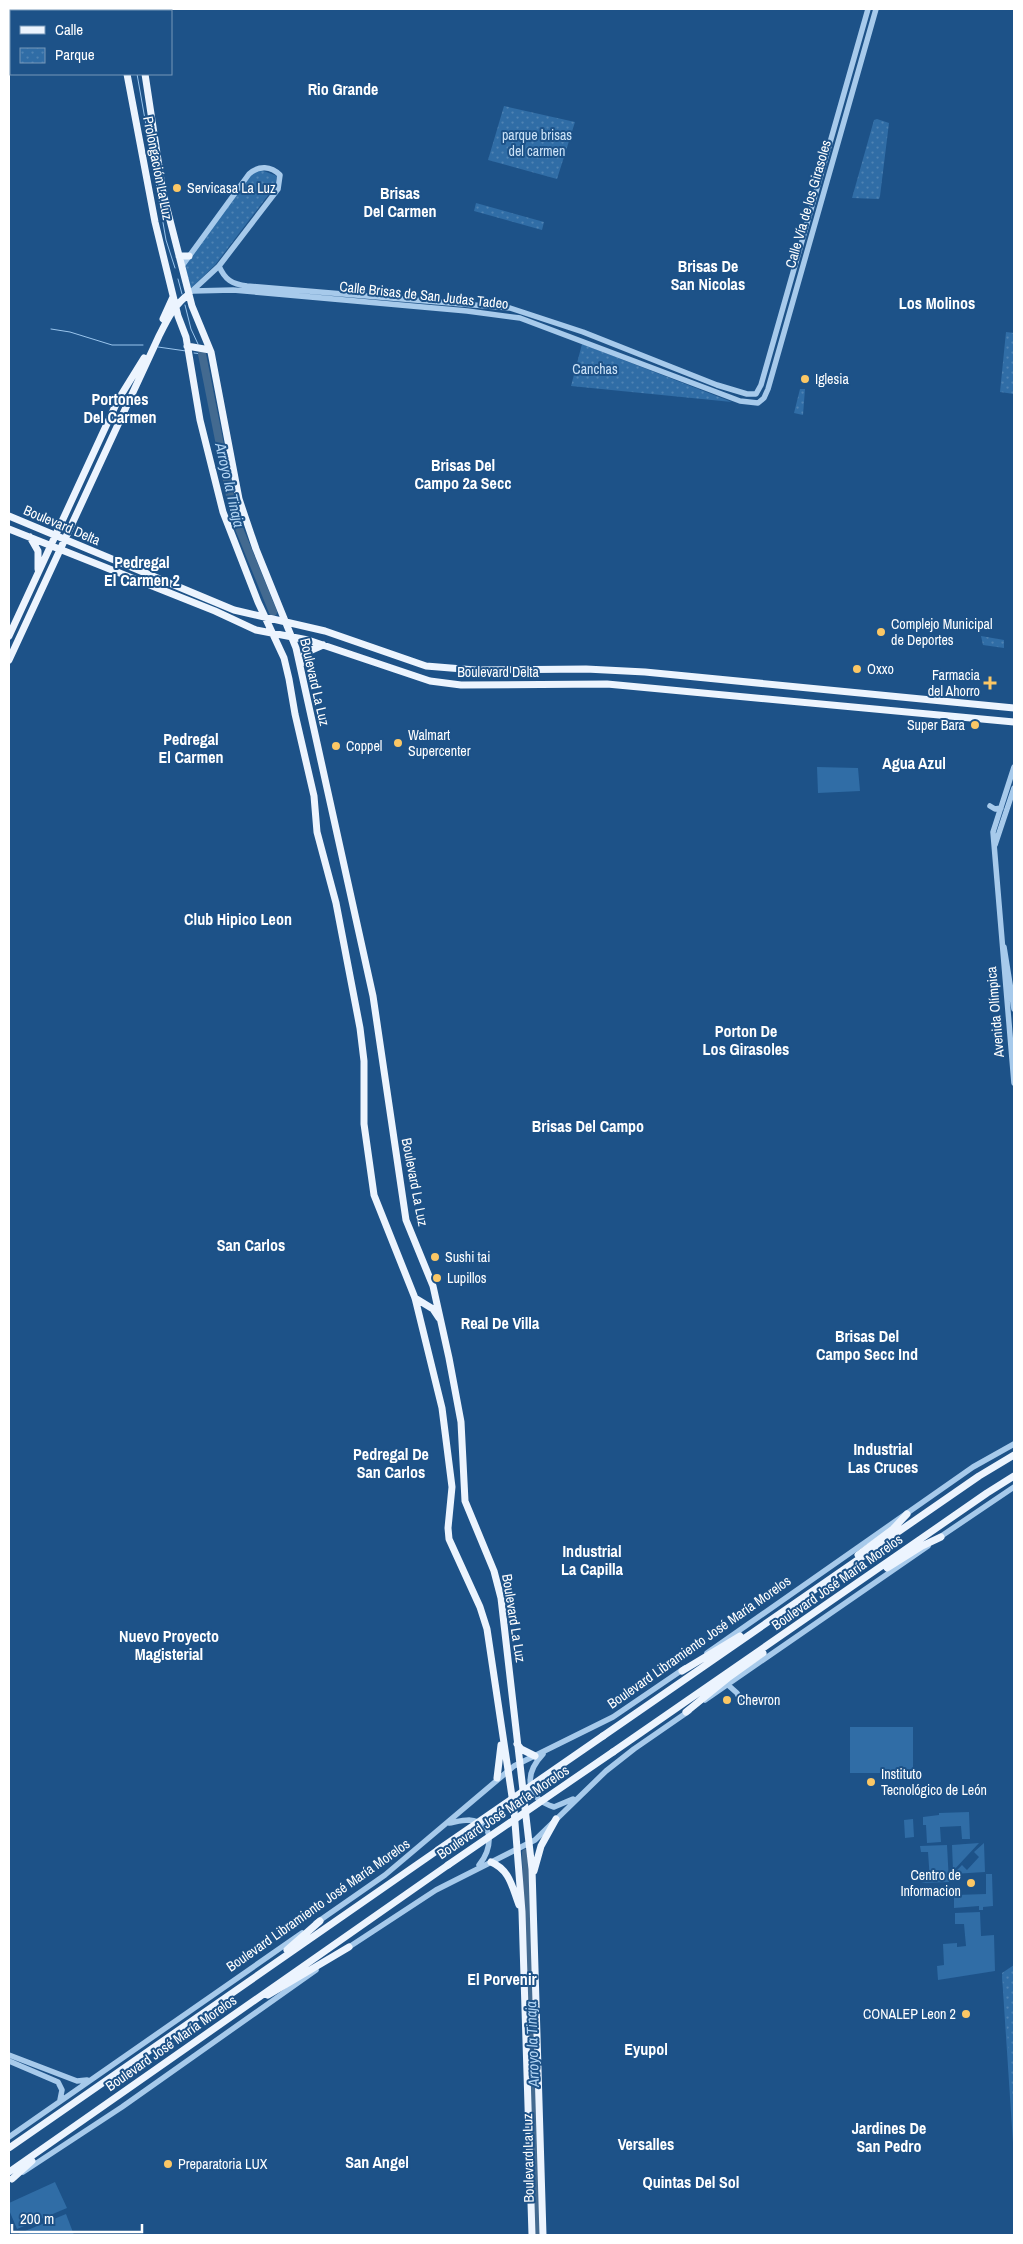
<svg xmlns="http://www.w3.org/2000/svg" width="1023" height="2244" font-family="'Archivo Narrow',sans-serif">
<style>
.green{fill:#306da6}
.park{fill:url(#park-dots)}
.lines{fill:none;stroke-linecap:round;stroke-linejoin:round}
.stream{stroke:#9ac5ed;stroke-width:1}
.river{stroke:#436a90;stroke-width:8}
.minor{stroke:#a7caeb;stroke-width:5.5}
.major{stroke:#ecf4fe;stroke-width:7}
.major-bridge{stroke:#ecf4fe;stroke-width:7}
.poi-dot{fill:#fbc765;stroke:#1d5288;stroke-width:2}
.labels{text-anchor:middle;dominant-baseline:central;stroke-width:4;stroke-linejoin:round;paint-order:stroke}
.park-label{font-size:14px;fill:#cce3f8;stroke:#1d5288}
.street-label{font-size:14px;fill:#fff;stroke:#1d5288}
.poi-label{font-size:14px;fill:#fff;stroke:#1d5288;text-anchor:start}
.water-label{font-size:15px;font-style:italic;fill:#b2d4f3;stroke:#1d5288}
.quarter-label{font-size:16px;font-weight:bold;fill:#fff;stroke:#1d5288}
</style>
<defs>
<pattern id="park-dots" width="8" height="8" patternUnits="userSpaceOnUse" patternTransform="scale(1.25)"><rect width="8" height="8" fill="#306da6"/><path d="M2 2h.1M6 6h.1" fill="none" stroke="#4f83b3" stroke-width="1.8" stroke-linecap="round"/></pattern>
</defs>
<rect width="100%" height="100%" fill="#1d5288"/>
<path class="green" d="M817,767L858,768L860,791L818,793Z
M850,1727H913V1773H850Z
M969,1812L970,1839H962L961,1826L940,1827L941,1842L927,1843L926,1825H923V1817L939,1815V1813Z
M913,1819L914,1837L905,1838L904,1820Z
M979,1843L953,1871L952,1845Z
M984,1843L985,1872L953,1874L962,1865L967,1870L979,1857L974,1852Z
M947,1845L949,1882L921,1883L930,1881L928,1852H921L920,1846Z
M986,1874H992L993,1906L983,1907V1910H979V1906L954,1908V1892L956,1895L986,1894Z
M980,1912L981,1936L994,1935L995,1971L938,1980L937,1966L944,1965L943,1944L957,1943V1947L966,1946L964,1924H955V1913Z
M1014,1967V2158L1002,1976Z
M55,2182L67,2208L17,2229L9,2210V2203Z
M66,2214L74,2235H18V2234Z"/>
<path class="park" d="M504,106L575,122L557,179L488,160Z
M877,119L889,123L880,196L879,199L852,198L874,120Z
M261,170L277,176L275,186L215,265L190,289L184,266L253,172Z
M476,203L544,222L542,230L474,211Z
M1006,332L1014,333V394L1000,392Z
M582,344L732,402L571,386Z
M800,389H805L803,415L794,413Z
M981,636L1004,640V648L983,645Z
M1014,1965V2114L1002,1973Z"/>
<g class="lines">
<path class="stream" d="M126,9L127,11
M137,74L154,170
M156,182L166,240L175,268
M178,279L182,294
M185,305L191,329L198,344
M51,329L70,332L112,345H143
M158,347L186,351
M194,353L202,354V352"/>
<path class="river" d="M202,354L234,516L273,612
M526,1853L537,2235"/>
<path class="minor" d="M182,266L249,174C259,165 271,166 280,175L278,189L219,266C225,280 232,284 247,286L510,308L583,332L717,385L747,394H756L761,385L868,9
M192,291L219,266
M193,291L233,290L467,311L520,318L740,401L758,403L764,398L768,389L876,9
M1014,767L993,832L1014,1083
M990,806L995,809L1001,808
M995,845L1014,788
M1004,947L1014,1009
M937,1539L1014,1487
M707,1653L973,1467L1014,1444
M728,1685L737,1693L740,1699
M705,1700L928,1546
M543,1754C524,1774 525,1798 554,1807L573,1799
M449,1823C455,1822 462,1820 469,1820C496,1822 492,1850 479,1865
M316,1923L385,1875L514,1766L613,1717L685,1668
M346,1949L436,1890L535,1840L606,1771L634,1749L689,1711
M9,2055L77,2081L87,2080
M9,2061L58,2082L62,2090L60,2100
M9,2137L302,1933
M23,2172L122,2107L316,1970"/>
<path class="major" d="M116,9L117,11
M133,9V11
M127,74L155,222L178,316L186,337L200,420L223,512L258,602L284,658L289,679L295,714L314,796L317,832L336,903L360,1028L364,1061V1124L374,1195L415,1298L442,1408L452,1487L448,1528L449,1539L480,1607L487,1629L514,1810L522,1912L532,2235
M145,74L163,193L192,306L211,352L239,499L256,549L296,648L373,996L406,1220L433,1286L449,1358L461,1422L465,1501L494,1571L501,1598L532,1869L543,2235
M179,256H189
M163,319L173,297
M187,346L210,350
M9,516L234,610L325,631L426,666L475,670L586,669L645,672L1014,708
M9,529L215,611L256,630L308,640L430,681L461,685L607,684L1014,722
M30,537L38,551V569
M9,636L118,400L144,358
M9,660L159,336C167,320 174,305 189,294
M301,664L305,653L323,645
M415,1298L433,1309L439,1318
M858,1555L893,1529L907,1514
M887,1568L922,1546L941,1537
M682,1671L740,1636
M686,1712L728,1678L763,1653
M603,1736L979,1476L1014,1455
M517,1744L521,1749L535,1756
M613,1752L987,1493L1014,1476
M497,1778L501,1745
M491,1862C510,1870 512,1887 519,1905
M534,1871L541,1846L556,1819
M287,1950L320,1921
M268,1995L349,1947
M9,2148L438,1850
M9,2172L448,1865
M12,2179L32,2161"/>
<path class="major-bridge" d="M438,1850L603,1736
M448,1865L613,1752"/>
</g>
<g class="poi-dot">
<circle cx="177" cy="188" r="5"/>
<circle cx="805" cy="379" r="5"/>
<circle cx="881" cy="632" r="5"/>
<circle cx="857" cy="669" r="5"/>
<path d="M987.5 675.5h5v5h5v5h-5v5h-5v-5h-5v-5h5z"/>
<circle cx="975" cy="725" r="5"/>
<circle cx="398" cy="743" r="5"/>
<circle cx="336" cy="746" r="5"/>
<circle cx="435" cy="1257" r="5"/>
<circle cx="437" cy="1278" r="5"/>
<circle cx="727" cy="1700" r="5"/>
<circle cx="871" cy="1782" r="5"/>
<circle cx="971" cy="1883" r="5"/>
<circle cx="966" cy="2014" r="5"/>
<circle cx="168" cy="2164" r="5"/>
</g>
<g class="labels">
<g class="park-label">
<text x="537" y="135">parque brisas<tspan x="537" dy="16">del carmen</tspan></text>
<text x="595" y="369">Canchas</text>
</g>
<g class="street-label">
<text transform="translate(158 168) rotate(79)">Prolongación La Luz</text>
<text transform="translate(808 204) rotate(-74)">Calle Vía de los Girasoles</text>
<text transform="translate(424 295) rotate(6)">Calle Brisas de San Judas Tadeo</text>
<text transform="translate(62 525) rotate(23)">Boulevard Delta</text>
<text x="498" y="672">Boulevard Delta</text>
<text transform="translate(315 682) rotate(77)">Boulevard La Luz</text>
<text transform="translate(995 1012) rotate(-95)">Avenida Olímpica</text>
<text transform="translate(415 1182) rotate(79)">Boulevard La Luz</text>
<text transform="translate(837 1582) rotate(-35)">Boulevard José María Morelos</text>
<text transform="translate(514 1618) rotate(81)">Boulevard La Luz</text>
<text transform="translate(699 1642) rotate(-35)">Boulevard Libramiento José María Morelos</text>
<text transform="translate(503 1812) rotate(-34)">Boulevard José María Morelos</text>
<text transform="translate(318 1905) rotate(-35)">Boulevard Libramiento José María Morelos</text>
<text transform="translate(171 2043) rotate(-35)">Boulevard José María Morelos</text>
<text transform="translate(528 2158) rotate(-91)">Boulevard La Luz</text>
</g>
<g class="poi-label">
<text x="187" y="188">Servicasa La Luz</text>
<text x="815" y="379">Iglesia</text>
<text x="891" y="624">Complejo Municipal<tspan x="891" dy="16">de Deportes</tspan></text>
<text x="867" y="669">Oxxo</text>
<text x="980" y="675" text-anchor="end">Farmacia<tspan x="980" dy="16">del Ahorro</tspan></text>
<text x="965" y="725" text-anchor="end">Super Bara</text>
<text x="408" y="735">Walmart<tspan x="408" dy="16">Supercenter</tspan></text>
<text x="346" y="746">Coppel</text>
<text x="445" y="1257">Sushi tai</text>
<text x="447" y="1278">Lupillos</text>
<text x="737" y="1700">Chevron</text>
<text x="881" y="1774">Instituto<tspan x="881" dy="16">Tecnológico de León</tspan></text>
<text x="961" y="1875" text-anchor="end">Centro de<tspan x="961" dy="16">Informacion</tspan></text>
<text x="956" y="2014" text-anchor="end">CONALEP Leon 2</text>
<text x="178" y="2164">Preparatoria LUX</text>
</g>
<g class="water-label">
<text transform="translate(230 485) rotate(77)">Arroyo la Tinaja</text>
<text transform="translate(532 2044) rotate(-92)">Arroyo la Tinaja</text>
</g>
<g class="quarter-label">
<text x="343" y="89">Rio Grande</text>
<text x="400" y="193">Brisas<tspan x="400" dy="18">Del Carmen</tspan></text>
<text x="708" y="266">Brisas De<tspan x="708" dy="18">San Nicolas</tspan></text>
<text x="937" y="303">Los Molinos</text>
<text x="120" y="399">Portones<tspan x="120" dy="18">Del Carmen</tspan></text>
<text x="463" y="465">Brisas Del<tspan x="463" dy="18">Campo 2a Secc</tspan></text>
<text x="142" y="562">Pedregal<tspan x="142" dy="18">El Carmen 2</tspan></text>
<text x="191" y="739">Pedregal<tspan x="191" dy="18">El Carmen</tspan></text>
<text x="914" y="763">Agua Azul</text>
<text x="238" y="919">Club Hipico Leon</text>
<text x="746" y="1031">Porton De<tspan x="746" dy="18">Los Girasoles</tspan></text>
<text x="588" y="1126">Brisas Del Campo</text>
<text x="251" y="1245">San Carlos</text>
<text x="500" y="1323">Real De Villa</text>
<text x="867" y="1336">Brisas Del<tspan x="867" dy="18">Campo Secc Ind</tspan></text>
<text x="883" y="1449">Industrial<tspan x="883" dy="18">Las Cruces</tspan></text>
<text x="391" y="1454">Pedregal De<tspan x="391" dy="18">San Carlos</tspan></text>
<text x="592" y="1551">Industrial<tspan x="592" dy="18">La Capilla</tspan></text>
<text x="169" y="1636">Nuevo Proyecto<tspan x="169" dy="18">Magisterial</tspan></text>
<text x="502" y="1979">El Porvenir</text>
<text x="646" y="2049">Eyupol</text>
<text x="889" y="2128">Jardines De<tspan x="889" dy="18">San Pedro</tspan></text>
<text x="646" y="2144">Versalles</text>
<text x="377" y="2162">San Angel</text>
<text x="691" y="2182">Quintas Del Sol</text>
</g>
</g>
<rect width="1023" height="2244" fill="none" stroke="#ffffff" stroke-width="20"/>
<rect x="10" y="10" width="162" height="65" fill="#1d5288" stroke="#7797b8"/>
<rect x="20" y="26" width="25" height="8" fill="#ecf4fe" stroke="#7797b8"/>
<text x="55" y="35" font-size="15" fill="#ffffff">Calle</text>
<rect x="20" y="48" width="25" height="15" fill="url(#park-dots)" stroke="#7797b8"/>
<text x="55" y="60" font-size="15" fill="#ffffff">Parque</text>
<path d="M12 2224v8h130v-8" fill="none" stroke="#ffffff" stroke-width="2.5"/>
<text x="20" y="2224" font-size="15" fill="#ffffff" stroke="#1d5288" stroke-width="4" paint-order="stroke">200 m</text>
</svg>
